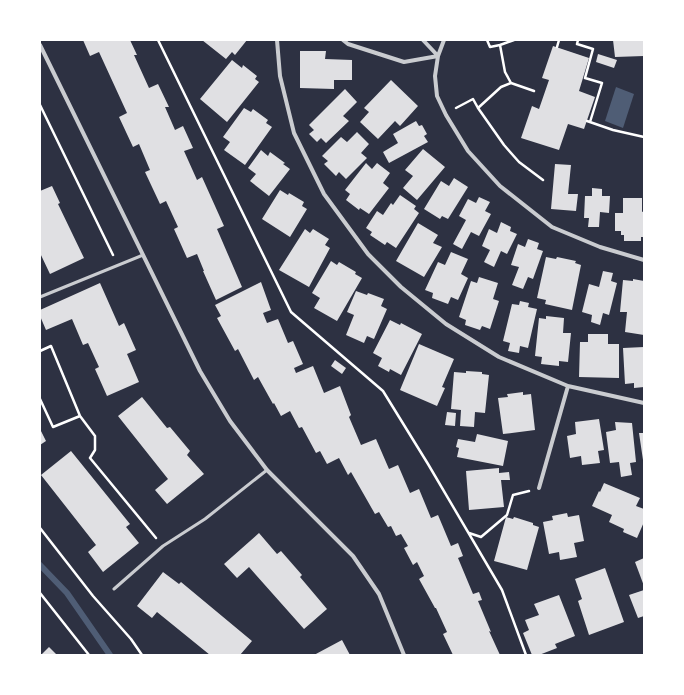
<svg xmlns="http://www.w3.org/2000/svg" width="684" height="695" font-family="'Roboto Condensed',sans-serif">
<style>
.water{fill:#4f5d75}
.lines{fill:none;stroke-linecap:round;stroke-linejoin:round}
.stream{stroke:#4f5d75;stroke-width:6}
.building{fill:#e0e0e3}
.path{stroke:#fff;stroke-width:2.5}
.service{stroke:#caccd0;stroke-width:3}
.minor{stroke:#caccd0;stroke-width:4}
</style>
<rect width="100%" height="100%" fill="#2d3142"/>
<path class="water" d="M616,87L634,94L623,128L605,121Z"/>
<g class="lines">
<path class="stream" d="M40,565L67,593L110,655"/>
</g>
<path class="building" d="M83,40H130L137,55H134L149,88L158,84L169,107H165L175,130L183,126L193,148L184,151L197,180L202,177L224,226L217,229L242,287L216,300L203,271H204L197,254L187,258L174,229L178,227L166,201L160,204L145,172L150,170L139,144L133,147L119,117L127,113L99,52L90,56Z
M202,40H247L235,55L232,52L226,59Z
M613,40H644V56L615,57Z
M553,46L589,58L579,91L595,97L584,129L568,124L559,150L521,138L532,106L539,109L549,80L542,78Z
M300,51H326L325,59L352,60V80H334V89L300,88Z
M598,54L617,60L614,68L596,62Z
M232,60L242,68L243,65L257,76L255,79L259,82L227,122L200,99Z
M391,80L418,106L400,126L395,121L378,139L360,122L369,112L364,108Z
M345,89L357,102L343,116L349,121L326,143L321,138L317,142L309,134L314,130L309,125Z
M244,108L251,112L253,109L268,120L266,123L272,127L245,165L224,150L230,142L223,137Z
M416,121L419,126L422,125L427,134L424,136L428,142L389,163L383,152L398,143L393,134Z
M357,132L369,144L361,153L367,158L346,179L339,172L336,176L324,164L328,161L322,156L341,137L347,142Z
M423,149L445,167L417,200L403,188L413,176L405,170Z
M261,150L268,156L270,152L285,163L283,164L290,169L269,196L250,181L256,174L248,168Z
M366,163L372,169L377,163L390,173L383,183L389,188L369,214L360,208L359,210L346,200L350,194L345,190Z
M555,164L571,165L568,194H578L576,211L551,209Z
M454,178L468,187L448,219L442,216L440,219L424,209L441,181L449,186Z
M52,186L60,203L58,204L84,258L50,274L40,253V191Z
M592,188L602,189V196H610L609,213L600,212L599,227H588L589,218H584L585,196H592Z
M280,190L288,195L289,193L304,202L302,206L307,209L290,237L262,219Z
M400,195L416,206L414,209L419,213L396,248L387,242L385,245L370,235L372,232L366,228L377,211L383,215L391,203L393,205Z
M479,197L490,202L485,211L491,214L479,236L471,232L462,249L453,244L466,220L459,216L468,199L476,203Z
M623,198H642V212L644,211V237H641V241H624V235H621V231H615V213H623Z
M501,222L511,227L510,231L517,234L507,254L501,251L494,267L484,262L490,250L482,246L489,229L497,233Z
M418,223L438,235L433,243L442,247L424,277L396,261Z
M305,229L310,233L313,229L329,239L325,245L330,248L309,287L279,270Z
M528,239L539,243L537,249L543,251L533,279L528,277L523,289L512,285L519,267L511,265L518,244L525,247Z
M451,252L468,259L461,274L468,278L458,300L451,297L448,304L432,298L433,293L425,290L438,262L445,265Z
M546,257L556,259L557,257L576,261L575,263L581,265L572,310L545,304L546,300L537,298Z
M331,261L337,265L339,262L356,272L355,274L362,278L337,321L314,308L320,298L312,293Z
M603,271L613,273L611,281L617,283L609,315L603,313L600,325L591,322L592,315L582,312L589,284L599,287Z
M479,277L498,283L493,299L499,301L490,329L482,326L480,330L465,325L466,320L459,317L471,281L477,283Z
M633,279L644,281V335L625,332L627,312H620L623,280L633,281Z
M261,282L271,310L263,313L267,323L278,319L288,343L293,341L303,364L294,368L296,373L313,366L324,393L340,386L351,415L349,417L361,445L376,439L389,469L398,465L410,493L419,489L431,518L438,515L451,546L458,543L463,556L458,558L473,594L479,592L482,600L478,601L491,632L489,631L500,655H453L443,634L447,632L436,608H435L419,579L424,576L417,562L413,565L404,548L408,546L401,534L396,536L391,526L388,527L379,512L375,514L351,472L348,475L339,458L327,464L320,451L316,453L302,427L299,428L290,411L281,416L274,403L273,404L258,377L254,380L238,349L235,351L217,318L221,316L215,305Z
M100,283L119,326L124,323L136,350L127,354L139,382L107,396L95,369L99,367L88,343L83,345L72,319L46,330L40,316V310Z
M356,291L367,295L368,293L384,299L381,306L387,309L374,339L367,336L364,343L346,335L354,315L347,312Z
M520,301L529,303L528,307L537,309L528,348L520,346L519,353L508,351L510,343L503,341L512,304L519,305Z
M546,316L564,318L563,333H571L568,362L559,361V366L541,364L542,357L535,356L539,318L546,319Z
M390,320L400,325L401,323L422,334L401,375L390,369L389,372L378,366L382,358L373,353Z
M588,334H608V344H619V378L579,377L580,342H588Z
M419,344L454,359L442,387L445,388L437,406L400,390Z
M644,347V387L634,388V383L625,384L623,348Z
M335,360L346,368L342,374L331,366Z
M466,371L482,372V374L489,375L485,413L475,412L474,427L460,426L461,410L451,409L454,372L466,373Z
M523,392V395L531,394L535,430L503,434L498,398L508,397L507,394Z
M142,397L167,428L170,427L190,451L187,455L204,474L167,504L155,490L168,479L118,416Z
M447,412L456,413L455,426L445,425Z
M599,419L604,450L598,451L600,463L582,465L581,456L570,458L567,436L576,434L575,422Z
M615,422L632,423L636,462L630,463L632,475L621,477L619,462L610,463L606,432L616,430Z
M40,429L46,441L40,445Z
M639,433H644V460H643Z
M477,434L508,441L503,466L457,457L459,448L456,447L458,439L475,442Z
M71,451L130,524L126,527L139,543L103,572L88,552L96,545L41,475Z
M499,468V473L509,472L510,480H501L504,507L469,510L466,471Z
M604,483L640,498L636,506L644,509V522L637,538L623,532L624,529L609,522L612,515L592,506L599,491L600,492Z
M567,513L568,517L579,515L584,541L574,543L577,557L560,560L559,552L549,554L543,522L553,520L552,516Z
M506,517L513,519L514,517L533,523V525L539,527L527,570L494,561Z
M259,533L277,554L281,551L302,575L300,577L327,609L304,629L249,567L237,578L224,564Z
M644,558V586L635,562Z
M605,568L624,622L589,635L578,601L582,599L575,579Z
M163,572L179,584L181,582L252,641L240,655H210L157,612L152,618L137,606Z
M644,590V616L638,618L629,595Z
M559,595L575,636L555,644L557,648L539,655H532L523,633L529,630L525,620L539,615L534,604Z
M342,640L350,655H314Z
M49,647L57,655H41Z"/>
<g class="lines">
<path class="path" d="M158,40L291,312L383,391L428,464L502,590L526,655
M487,40L490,47L500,45L505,72L511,83
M578,40L577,44L593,49L585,78L602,83L590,122
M500,45L514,40
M557,47L559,40
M40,105L113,255
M456,108L473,99L478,108L501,87L511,83L534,91
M478,108L504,145L519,162L543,180
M587,121L613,130L644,137
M40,351L51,346L80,416L95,436V450L90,458L156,538
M40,399L53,427L80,416
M40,528L93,596L131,639L142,655
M469,533L481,537L507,515L513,495L529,491
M40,593L89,655"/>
<path class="service" d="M40,297L143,255
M114,589L163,546L205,519L267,470"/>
<path class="minor" d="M277,40L280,76L294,133L324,194L368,254L401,287L446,324L499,357L568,386L644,403
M343,40L348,44L404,62L438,56
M423,40L438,56
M444,40L438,56L435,76L437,96L446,115L468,151L500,186L552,227L600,247L644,260
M40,45L200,371L230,421L267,470L353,556L379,594L404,655
M539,488L568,386"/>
</g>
<rect width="684" height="695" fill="none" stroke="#ffffff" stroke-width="82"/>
</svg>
